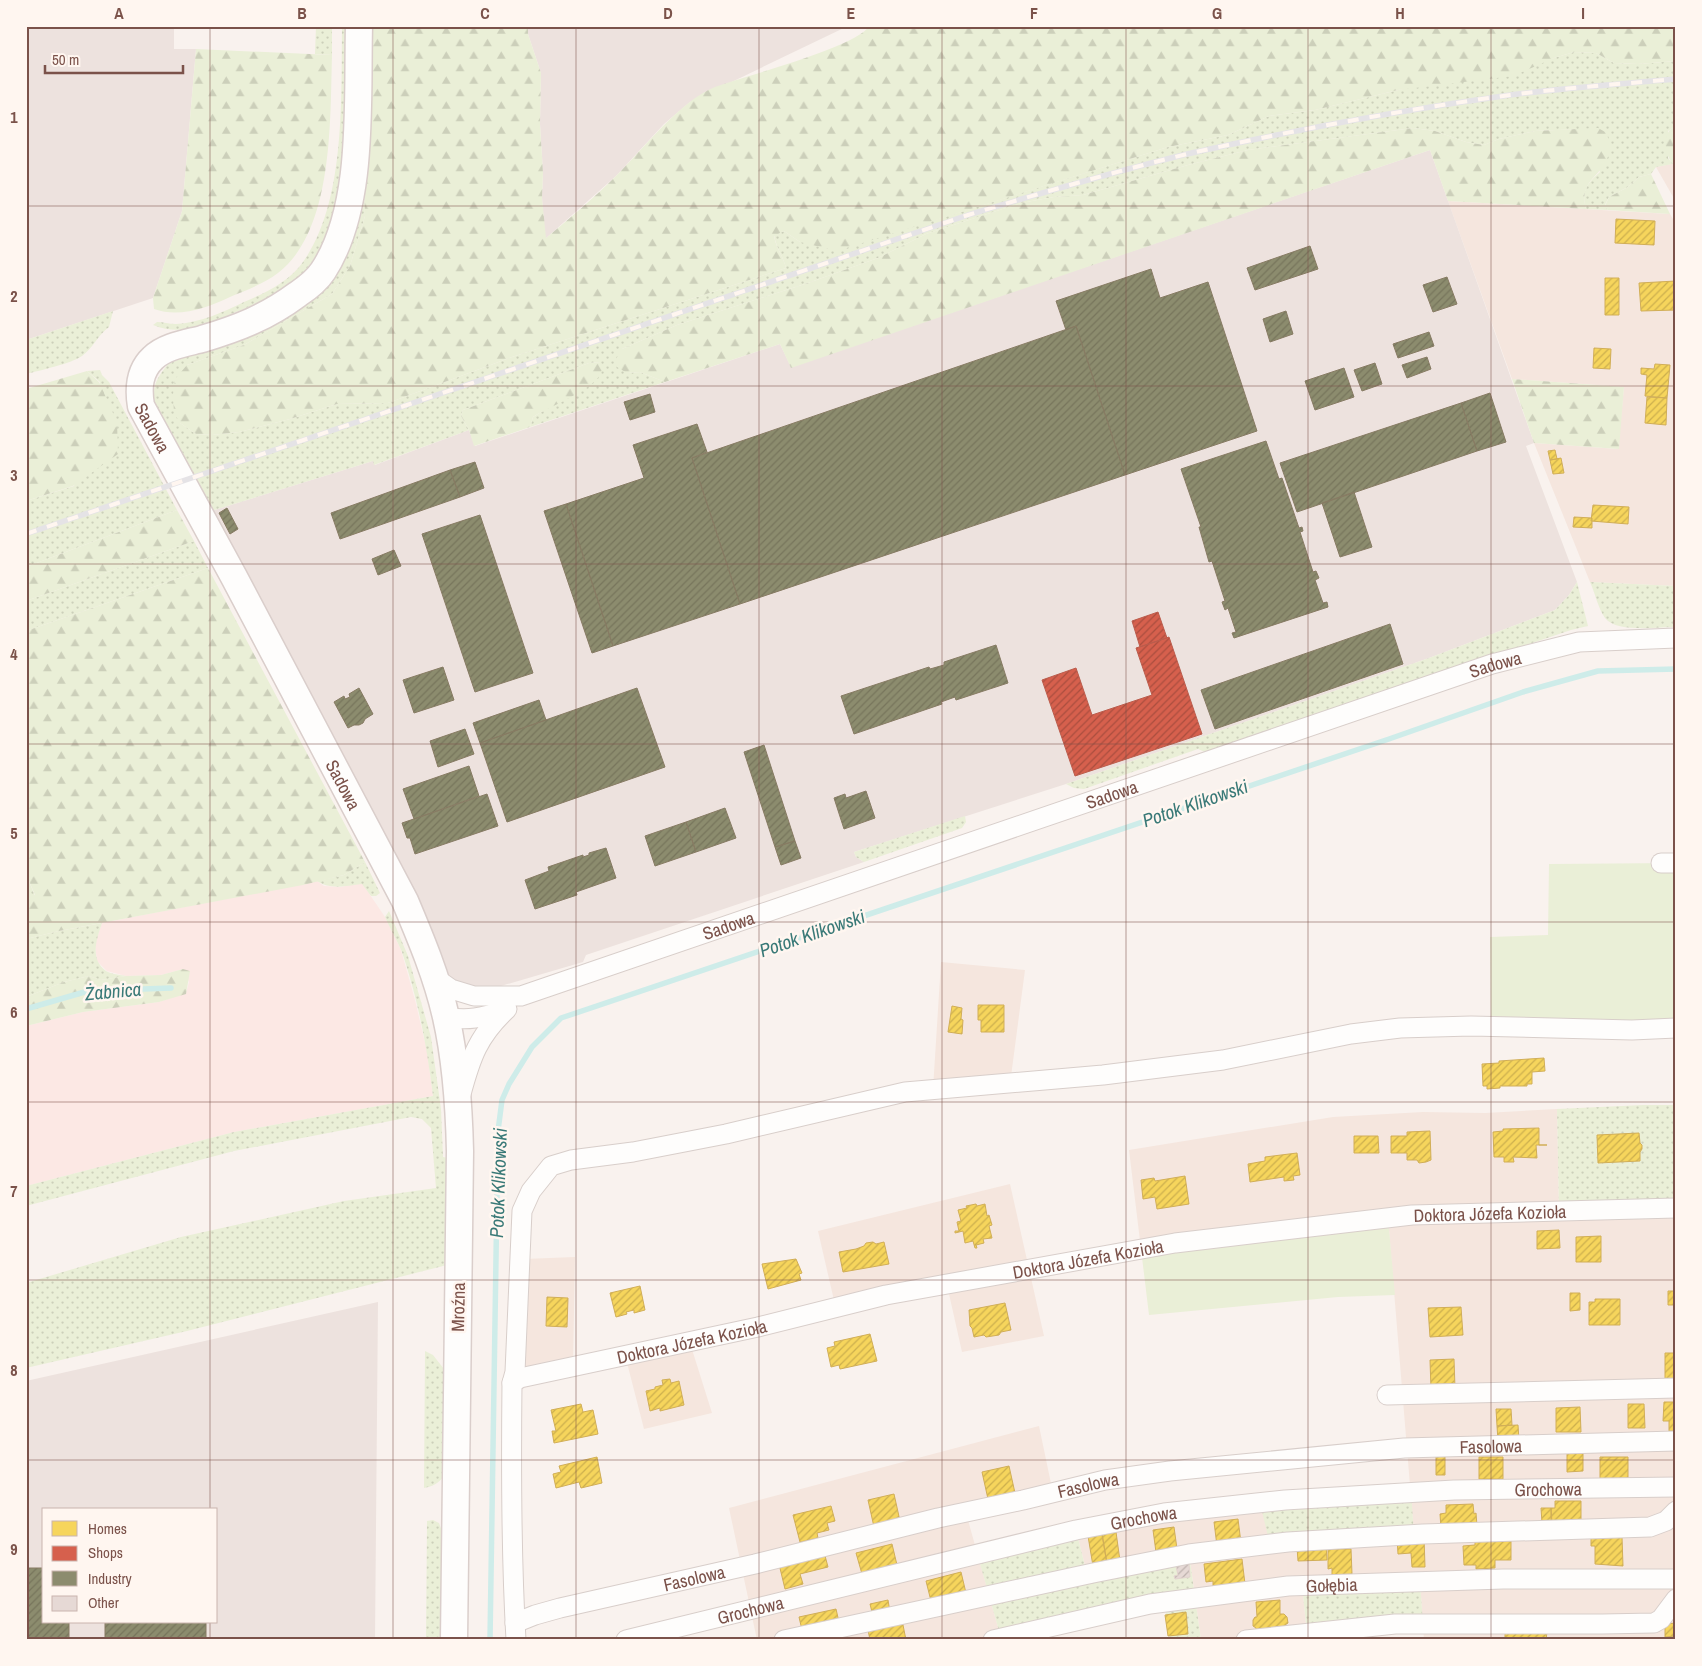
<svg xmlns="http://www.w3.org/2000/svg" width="1702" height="1666" font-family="'Archivo Narrow',sans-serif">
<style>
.residential{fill:#f5e6de}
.commercial{fill:#fce8e4}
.industrial{fill:#ede2de;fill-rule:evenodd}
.grass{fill:url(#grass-dots)}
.forest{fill:url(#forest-firs)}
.green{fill:#eaefd7}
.homes{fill:url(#homes-hatch);stroke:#d1ae57}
.shops{fill:url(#shops-hatch);stroke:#bb5c4c}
.industry{fill:url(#industry-hatch);stroke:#877b63}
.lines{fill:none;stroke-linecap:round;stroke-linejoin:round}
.stream{stroke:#ceece9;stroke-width:5.5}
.building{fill:url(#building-hatch);stroke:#e3d4cf}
.minor-casing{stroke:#d8ceca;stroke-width:21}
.secondary-casing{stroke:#dacecb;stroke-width:29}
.minor{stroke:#fefdfc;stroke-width:19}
.secondary{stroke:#fefdfc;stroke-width:26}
.rail-casing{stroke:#e5e3e6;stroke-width:5.5}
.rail{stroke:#fff6f0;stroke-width:4;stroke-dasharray:11;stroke-linecap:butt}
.grid{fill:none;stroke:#7b524a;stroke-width:1;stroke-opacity:0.55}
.labels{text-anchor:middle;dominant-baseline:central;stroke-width:5;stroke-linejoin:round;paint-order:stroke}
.street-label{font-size:18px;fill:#7b524a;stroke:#fff6f0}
.water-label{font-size:19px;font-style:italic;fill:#397977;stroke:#fff6f0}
.neatline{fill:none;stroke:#7b524a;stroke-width:2}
.grid-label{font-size:16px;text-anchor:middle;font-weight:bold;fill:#7b524a}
</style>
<defs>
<pattern id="grass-dots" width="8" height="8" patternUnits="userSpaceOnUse" patternTransform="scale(1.25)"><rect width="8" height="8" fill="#eaefd7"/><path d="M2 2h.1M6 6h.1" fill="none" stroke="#cccfba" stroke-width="1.8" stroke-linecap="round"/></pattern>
<pattern id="forest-firs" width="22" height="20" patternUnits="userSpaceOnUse" patternTransform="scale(1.25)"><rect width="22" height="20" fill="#eaefd7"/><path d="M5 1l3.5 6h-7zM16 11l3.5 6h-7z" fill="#cccfba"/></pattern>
<pattern id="homes-hatch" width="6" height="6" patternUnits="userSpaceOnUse" patternTransform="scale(1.25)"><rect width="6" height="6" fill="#f6d55c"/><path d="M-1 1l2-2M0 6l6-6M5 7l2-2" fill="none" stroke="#ccaf4e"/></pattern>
<pattern id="shops-hatch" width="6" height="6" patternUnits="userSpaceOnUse" patternTransform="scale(1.25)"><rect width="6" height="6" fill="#d6604d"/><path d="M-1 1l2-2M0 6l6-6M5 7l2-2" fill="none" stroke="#aa4e3f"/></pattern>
<pattern id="industry-hatch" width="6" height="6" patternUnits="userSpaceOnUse" patternTransform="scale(1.25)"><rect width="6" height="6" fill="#8c8c6e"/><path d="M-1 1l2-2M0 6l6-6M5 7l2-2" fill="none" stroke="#77755c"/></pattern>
<pattern id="building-hatch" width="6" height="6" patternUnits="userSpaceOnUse" patternTransform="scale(1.25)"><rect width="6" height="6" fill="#e6d9d5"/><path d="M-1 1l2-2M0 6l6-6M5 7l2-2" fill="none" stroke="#bfb3af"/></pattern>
</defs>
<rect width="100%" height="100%" fill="#f9f2ee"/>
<path class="residential" d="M1676,163V202L1656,167Z
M1448,201L1670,214L1676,224V586L1590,582L1534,443L1618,449L1624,387L1512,379Z
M941,962L1025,970L1010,1084L933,1089Z
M1557,1109L1559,1210L1676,1208V1640H1424L1420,1582L1302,1586L1307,1634L1246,1640H1201L1189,1554L1087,1574L1076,1530L1260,1503L1414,1534L1388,1218L1141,1249L1129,1150L1333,1117L1423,1112L1485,1113Z
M1010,1184L1044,1336L962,1352L947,1285L836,1309L818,1231Z
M575,1257L573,1366L524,1373V1259Z
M690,1343L712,1413L644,1429L625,1355Z
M1039,1426L1053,1493L966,1513L1001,1638L993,1640H757L729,1508Z"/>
<path class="commercial" d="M317,881L324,886L340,887L362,883L385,917L401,950L415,1000L427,1051L433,1096L234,1132L26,1186V1026L83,1012L159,1002L186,993L189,982L183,969L161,975L126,976L107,971L97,961L95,944L102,923Z"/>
<path class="industrial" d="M26,26H174V49H196L182,211L153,298L26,340Z
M528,26H848L690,102L664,124L616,176L545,239L542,198L543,173L540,124L541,73L528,34Z
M1430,150L1534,443L1526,446L1577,582L1569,595L1555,610L1429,658L1066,784L854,852L856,857L864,862L586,955L583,962L494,988L478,990L451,979L438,963L208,512L373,461L375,465L469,430L475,446L780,344L791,367Z
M378,1302L375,1640H26V1381ZM44,1510H216V1622H44Z"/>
<path class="grass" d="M316,26H332V55L315,54Z
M342,26H348C346,97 353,207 309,266C291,290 263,301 236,312C209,324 183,337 153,325L157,322C163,322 169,324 176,324C199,323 224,312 244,302C265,293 289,282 303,262C346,202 341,98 342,26Z
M1574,52L1596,53L1614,63L1638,64L1676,61V126L1668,131V158L1673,164L1656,167L1651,174L1639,177L1628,187L1609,197L1605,205L1608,210L1586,209C1581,190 1587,184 1600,172L1580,129L1535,131L1499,139L1484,145L1466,142L1435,131L1413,128L1248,150L1188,165L1083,195L1054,197L1021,203L926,234L878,258L808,283L677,325L622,349L627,373L640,372L665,382L530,427L533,417L546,409L601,362L589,363L463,410L461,416L469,430L374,465L373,461L208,512L155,408C152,387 155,380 168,364L294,310L364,181L365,216L350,266L332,294L244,345L187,365L180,423L196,434L212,435L239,432L290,419L337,404L388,403L512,357L786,268C783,256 776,248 774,235L784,231L800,242L938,219L1168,147L1228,135L1269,116L1315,110L1398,90L1554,58Z
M113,311L109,327C98,335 93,348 82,356C70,364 41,370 26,374V340Z
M100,370L102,375L109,382L177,510L26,567V501L74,486L100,382L87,371Z
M194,541L208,568L26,631V601Z
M1577,582L1588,626L1571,630L1205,752L1198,749L1084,789L1074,788L1066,784L1429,658L1555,610L1569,595Z
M1590,582L1676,586V627C1658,627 1616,633 1605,618C1598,608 1595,593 1590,582Z
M965,816L966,822L962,828L864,862L856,857L854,852Z
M365,862L380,893L376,896H371L362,884C346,886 331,890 317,881L344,875Z
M26,879L29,881L35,896L26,900Z
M389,911L408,956L431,1037L441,1109L443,1157L449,1158L447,1265L187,1331L26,1368V1283L181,1237L344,1201L436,1188L431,1128L422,1119L411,1117L234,1151L26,1206V1186L234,1132L433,1096C427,1047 418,999 402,952C397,940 390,929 385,917Z
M102,923C97,938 89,959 106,971C111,974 120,975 126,976L101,980L89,976L64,982L26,997V939L59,931Z
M1643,1105H1676V1208L1559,1210L1557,1109Z
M425,1351L433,1355L444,1369V1476C438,1484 433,1486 424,1488Z
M1411,1492L1414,1534L1270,1545L1260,1503Z
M433,1520L439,1523L444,1537L443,1640H426L427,1521Z
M1076,1530L1087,1574L1189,1554L1201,1640H1170L1164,1602L1001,1638L977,1553Z
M1420,1581L1423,1624L1307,1634L1302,1586Z"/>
<path class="forest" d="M369,26H528V34L541,73L540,124L543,173L542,198L546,238C570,218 594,198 617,175C643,149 680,101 715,87C741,77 858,47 869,26H1676V61L1638,64L1614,63L1596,53L1574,52L1554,58L1513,76L1398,90L1315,110L1269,116L1228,135L1168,147L837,251L800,242L784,231L774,236C776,248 783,256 786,268L512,357L388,403L337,404L290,419L239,432L212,435L196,434L180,423L174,413L173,395L175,379L187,365L244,345L332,294L350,266L365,216L364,181Z
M196,49L332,55C330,119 334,230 278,273C264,284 246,290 230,297C207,308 179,318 154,309L153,298L182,211Z
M1676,126V163L1673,164C1666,156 1662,141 1669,131C1670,129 1673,128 1676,126Z
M1413,128L1435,131L1466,142L1484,145L1499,139L1535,131L1598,128L1607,133C1608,138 1610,147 1609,153C1603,178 1578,179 1586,209L1448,201L1430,150L791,368L780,344L665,382L640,372L627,373L617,367L616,359L622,349L677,325L808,283L878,258L926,234L1021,203L1054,197L1083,195L1188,165L1248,150Z
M1651,174L1670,214L1608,210L1605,206L1609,197L1628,187L1639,177Z
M601,362C601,365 603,367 602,370C599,388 548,407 533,417L530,427L474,446L469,430L461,416L463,410L589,363Z
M87,371L99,382L117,422L118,454L73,486L26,501V389Z
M1512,379L1624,387L1619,449L1534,443Z
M177,510L194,541L26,601V567Z
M208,568L365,862L344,875L303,885L59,931L26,939V900L35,895L29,881L26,879V631Z
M183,969L190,971L186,994L159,1002L83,1012L26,1026V997L64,982L89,976L101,980L126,976L161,975Z"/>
<path class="green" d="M1676,863V1028L1491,1026L1490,937L1548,935L1549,864Z
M1388,1218L1395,1295L1338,1297L1149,1315L1141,1249Z"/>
<path class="homes" d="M1616,219L1655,221L1654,245L1615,243Z
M1605,278H1619V315H1605Z
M1676,281V310L1641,311L1639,283Z
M1594,348L1611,349L1610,369L1593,368Z
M1655,364L1670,365L1667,398L1645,396L1647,375L1641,374V368L1654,369Z
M1647,397L1667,398L1666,425L1645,423Z
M1555,450L1557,459L1550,460L1548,451Z
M1561,458L1564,473L1553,474L1550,460Z
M1593,505L1629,507L1628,524L1591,521Z
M1574,517L1592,518V528L1573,527Z
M978,1005H1004V1032H981V1020H978Z
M952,1006L962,1008L961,1019L963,1020L962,1034L948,1032Z
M1544,1058L1545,1071L1532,1072V1084H1527V1086H1500V1088L1487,1089V1086H1483L1482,1064L1499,1063V1061Z
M1539,1128V1145H1547H1536L1537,1158L1513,1157L1514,1162H1504V1157H1494L1493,1132L1503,1131V1129Z
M1430,1131L1431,1160L1426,1162L1419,1163L1417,1160H1407V1153H1391V1136H1407V1132Z
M1639,1133L1640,1143L1642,1145V1149L1640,1152V1161L1598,1163L1597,1135Z
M1354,1136H1378L1379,1153H1354Z
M1297,1153L1300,1175L1293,1176L1294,1180L1284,1181V1177L1250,1182L1248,1164L1265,1161V1157Z
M1185,1176L1189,1204L1157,1209L1155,1197L1143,1199L1141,1180L1154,1178L1155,1181Z
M976,1204L977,1206L985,1204L987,1216L989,1215L992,1225L989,1226L992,1238L983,1239L984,1243L976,1245L977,1248H975L973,1241L965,1243L963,1231L955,1233V1231H959L957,1222L961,1221L958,1210L967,1208L966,1206Z
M1559,1230L1560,1248L1537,1249V1231Z
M1674,1233H1676V1266H1675Z
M1601,1236V1262H1576V1237Z
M873,1242L876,1244L884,1242L889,1264L843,1272L839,1252L856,1249L864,1246L866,1243Z
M796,1259L802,1273L799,1274L801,1280L768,1289L762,1264Z
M640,1286L645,1310L634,1313V1310L626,1312L627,1314L616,1317L610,1293Z
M1668,1291H1676V1305H1668Z
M1570,1293H1580V1310L1570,1311Z
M547,1297L568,1298L567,1327L546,1326Z
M1595,1299H1620V1325H1589V1302H1595Z
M1005,1303L1011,1330L1001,1332L999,1335L986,1337L984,1335L974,1337L972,1328L970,1326L969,1310Z
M1461,1307L1463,1335L1430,1337L1428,1308Z
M870,1334L877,1361L840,1369L839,1365L831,1367L827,1348L835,1346L834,1342Z
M1665,1353H1676V1381H1665Z
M1454,1359L1455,1388L1431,1389L1430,1360Z
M670,1379L671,1383L679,1381L684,1405L660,1411V1408L650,1411L646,1391L655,1389V1387L663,1385L662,1380Z
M1664,1402H1676V1431H1669V1421H1663Z
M581,1404L583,1412L593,1410L598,1434L554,1443L552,1431H556L551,1410Z
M1628,1404H1644L1645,1428H1628Z
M1580,1407L1581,1432H1556V1408Z
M1496,1409H1511L1512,1425L1497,1426Z
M1518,1425L1519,1440L1498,1441L1497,1426Z
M1583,1452V1471L1567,1472V1453Z
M1436,1456H1445V1475H1436Z
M597,1457L602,1483L581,1488L579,1482L556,1488L553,1474L561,1472L559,1466Z
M1479,1457H1503V1479H1479Z
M1600,1457H1628V1482H1600Z
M1009,1466L1015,1493L988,1499L982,1472Z
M894,1494L900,1521L874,1527L868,1500Z
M1555,1501H1581V1523L1551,1524V1508H1555Z
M1473,1504L1474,1514L1476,1513L1477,1526L1441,1528L1440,1514L1446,1513V1505Z
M831,1506L835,1521L827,1523L829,1530L817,1533L818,1538L800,1542L793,1515Z
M1541,1508H1551L1552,1523H1542Z
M1238,1519L1241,1543L1217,1546L1214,1522Z
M1174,1527L1177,1549L1156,1552L1153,1530Z
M1116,1532L1120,1561L1107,1564L1102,1534Z
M1102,1534L1107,1564L1093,1566L1088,1536Z
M1424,1537L1425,1567H1412L1411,1553L1398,1554L1397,1538Z
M1591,1537H1622L1623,1566L1595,1564V1546H1591Z
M1511,1540V1560H1495V1568L1476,1569V1565H1464L1463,1546L1475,1545V1541Z
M892,1544L897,1565L862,1574L856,1553Z
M1326,1545L1327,1560L1298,1561L1297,1547Z
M1328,1549H1351L1352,1574L1332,1575V1568L1328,1569Z
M824,1552L828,1567L800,1574L803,1584L785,1589L779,1564Z
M1242,1559L1245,1584L1213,1587V1581L1206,1582L1204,1564Z
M961,1572L966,1593L931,1601L926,1581Z
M888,1600L890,1612L873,1616L870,1604Z
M1280,1600V1614H1284L1287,1617L1288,1623L1285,1625L1286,1628L1256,1630V1628L1253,1626V1620L1255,1617H1257L1256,1602Z
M836,1609L839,1622L802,1630L799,1617Z
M1186,1612L1188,1634L1168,1636L1165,1615Z
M902,1620L906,1640H870L868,1630Z
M1676,1623V1636L1665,1637V1624Z
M1505,1631L1547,1632L1546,1640H1505Z"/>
<path class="shops" d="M1158,612L1167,638L1140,647L1132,621Z
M1169,637L1202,734L1075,776L1042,680L1076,668L1092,715L1152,695L1136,648Z"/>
<path class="industry" d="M1310,246L1318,269L1255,290L1247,268Z
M1151,269L1160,298L1208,282L1257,431L1125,475L1076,326L1066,330L1056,301Z
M1447,277L1457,304L1433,312L1423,285Z
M1286,311L1293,334L1270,342L1263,319Z
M1076,326L1125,475L740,604L692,458Z
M1429,332L1434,346L1398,358L1393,344Z
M1427,357L1431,369L1407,378L1402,365Z
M1375,363L1382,384L1362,391L1354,370Z
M1344,368L1354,397L1315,410L1305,381Z
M1490,393L1506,442L1477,451L1461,403Z
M650,394L655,412L630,420L624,402Z
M1461,403L1477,451L1297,512L1280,463Z
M697,424L707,452L692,458L740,604L613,646L566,504L644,478L633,445Z
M1266,441L1279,479L1282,478L1299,528L1302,527L1303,531L1300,532L1313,572L1316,571L1319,578L1315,580L1323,603L1327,602L1328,607L1234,638L1232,633L1236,632L1228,608L1225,610L1222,602L1225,601L1212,561L1209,562L1199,527H1201L1181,469Z
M475,462L484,488L460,497L450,470Z
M450,470L460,497L340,539L331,513Z
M1354,492L1372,547L1340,557L1322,503Z
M566,504L613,646L592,653L544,511Z
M227,508L238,529L230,534L219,513Z
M480,515L533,673L475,692L422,534Z
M394,550L401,566L378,575L372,559Z
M1390,624L1403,664L1215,729L1201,690Z
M996,645L1008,683L956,700L955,697L941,702L942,704L854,734L841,696L929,667L930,669L944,665V662Z
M443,667L454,700L414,713L403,680Z
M359,688L373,714L365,719L363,723L359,725H354L348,728L334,702L344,696L345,699L350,697L349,694Z
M637,688L665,767L507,822L480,743Z
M539,700L546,720L480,743L473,723Z
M465,729L474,754L438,767L430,741Z
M764,745L795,841L775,847L744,752Z
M469,766L479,796L414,819L403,789Z
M866,791L875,818L844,829L834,798L845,794L846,798Z
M487,794L498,826L415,854L410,838H407L402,823Z
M725,808L736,838L696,852L686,822Z
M686,822L696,852L655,866L645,836Z
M795,841L801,858L781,865L775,847Z
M606,848L616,878L576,892L577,895L535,909L525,880L549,871L548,867L583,855V857L589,855V853Z
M26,1568H44V1622H69V1640H26Z
M105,1622H206V1640H105Z"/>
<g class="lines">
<path class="stream" d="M26,1009L88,991L171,988
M490,1640L498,1131L502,1100L509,1084L532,1047L561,1018L1389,739L1523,692L1598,671L1676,669"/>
</g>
<path class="building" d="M1189,1564L1190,1577L1175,1579L1174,1576L1178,1575L1176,1566Z"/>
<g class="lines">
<g class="minor-casing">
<g id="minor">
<path d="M1661,863H1676"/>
<path id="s1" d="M434,977L451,989L474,996H521L1492,664L1579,642L1676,638"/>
<path d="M446,1017C467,1021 483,1018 503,1010"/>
<path d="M461,1094C471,1057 478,1036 507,1009"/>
<path id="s2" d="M512,1383L520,1378L758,1327L886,1295L1175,1243L1412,1215L1676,1208"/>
<path d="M1387,1395L1676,1388"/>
<path id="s3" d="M515,1623L535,1615L560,1608L755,1564L938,1518L1023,1500L1105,1480L1170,1471L1404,1448L1676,1441"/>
<path d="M516,1640C511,1554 511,1469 512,1383L515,1372L522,1211L531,1191L551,1166L571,1160L633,1152L726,1134L905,1092L1103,1075L1223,1060L1351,1034L1400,1028L1471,1026L1632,1030L1676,1028"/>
<path id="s4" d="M626,1640L1076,1530L1164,1513L1285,1500L1454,1490L1676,1487"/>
<path d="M784,1640L1093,1573L1189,1554L1288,1542L1423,1534L1650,1527L1666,1521L1676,1511"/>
<path id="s5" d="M993,1640L1150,1604L1288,1586L1503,1579H1676"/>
<path d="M1246,1640L1395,1624H1602L1654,1623L1661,1619L1676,1599"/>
</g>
</g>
<g class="secondary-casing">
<g id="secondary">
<path id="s6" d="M359,26C357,101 365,207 323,271C317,280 307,288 298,294C267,317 239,328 202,339C187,343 165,346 153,358C139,371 138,388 141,406L234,577L405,901C421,939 437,977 446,1017C456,1061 459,1107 460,1151L454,1640"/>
</g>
</g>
<use href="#minor" class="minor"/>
<use href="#secondary" class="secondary"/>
<g class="rail-casing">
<path id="rail" d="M26,534L968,215C1041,193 1113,172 1187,154C1294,130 1402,110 1510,95C1565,88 1621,84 1676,79"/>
</g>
<use href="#rail" class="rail"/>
</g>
<path class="grid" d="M210,26V1510M393,26V1640M576,26V1640M759,26V1640M942,26V1640M1126,26V1640M1308,26V1640M1491,26V1640M26,206H1676M26,386H1676M26,564H1676M26,744H1676M26,922H1676M26,1102H1676M26,1280H1676M26,1460H1676M210,1622V1640"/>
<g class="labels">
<g class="street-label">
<text stroke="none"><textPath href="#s6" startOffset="521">Sadowa</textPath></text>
<text stroke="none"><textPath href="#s1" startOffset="1121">Sadowa</textPath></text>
<text stroke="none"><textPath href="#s6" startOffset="926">Sadowa</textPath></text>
<text stroke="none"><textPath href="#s1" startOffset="716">Sadowa</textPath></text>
<text stroke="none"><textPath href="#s1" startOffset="311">Sadowa</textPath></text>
<text stroke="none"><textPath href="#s2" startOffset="995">Doktora Józefa Kozioła</textPath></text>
<text stroke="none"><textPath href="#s2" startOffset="590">Doktora Józefa Kozioła</textPath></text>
<text transform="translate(458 1307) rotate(-89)">Mroźna</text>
<text stroke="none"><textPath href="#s2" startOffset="185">Doktora Józefa Kozioła</textPath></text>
<text stroke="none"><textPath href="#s3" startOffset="995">Fasolowa</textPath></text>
<text stroke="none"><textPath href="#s3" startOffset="590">Fasolowa</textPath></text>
<text stroke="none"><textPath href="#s4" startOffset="938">Grochowa</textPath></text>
<text stroke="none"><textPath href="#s4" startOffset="532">Grochowa</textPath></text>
<text stroke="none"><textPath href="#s3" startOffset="185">Fasolowa</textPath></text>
<text stroke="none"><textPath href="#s5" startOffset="344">Gołębia</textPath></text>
<text stroke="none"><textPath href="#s4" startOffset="128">Grochowa</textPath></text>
</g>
<g class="water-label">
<text transform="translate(1195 803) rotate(-19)">Potok Klikowski</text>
<text transform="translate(812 933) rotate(-19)">Potok Klikowski</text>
<text transform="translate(113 991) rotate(-5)">Żabnica</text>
<text transform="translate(498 1183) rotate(-88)">Potok Klikowski</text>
</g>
</g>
<rect width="1702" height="1666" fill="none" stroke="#fff6f0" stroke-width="55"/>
<rect x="42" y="1508" width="175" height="115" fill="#fff6f0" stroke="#cab4ae"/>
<rect x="52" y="1521" width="25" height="15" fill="#f6d55c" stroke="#cab4ae"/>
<text x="88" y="1534" font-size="15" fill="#7b524a">Homes</text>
<rect x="52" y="1546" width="25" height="15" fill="#d6604d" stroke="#cab4ae"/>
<text x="88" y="1558" font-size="15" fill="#7b524a">Shops</text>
<rect x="52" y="1571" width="25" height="15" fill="#8c8c6e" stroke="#cab4ae"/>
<text x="88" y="1584" font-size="15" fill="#7b524a">Industry</text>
<rect x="52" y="1596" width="25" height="15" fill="#e6d9d5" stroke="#cab4ae"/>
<text x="88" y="1608" font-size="15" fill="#7b524a">Other</text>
<path d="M45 65v8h138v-8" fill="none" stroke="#7b524a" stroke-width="2.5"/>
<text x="52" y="65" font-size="15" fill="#7b524a" stroke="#fff6f0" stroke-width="4" paint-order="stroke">50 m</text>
<rect x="28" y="28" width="1646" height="1610" class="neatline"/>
<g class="grid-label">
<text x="119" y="19">A</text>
<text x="302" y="19">B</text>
<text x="485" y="19">C</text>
<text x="668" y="19">D</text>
<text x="851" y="19">E</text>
<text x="1034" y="19">F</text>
<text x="1217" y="19">G</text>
<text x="1400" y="19">H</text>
<text x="1583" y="19">I</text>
<text x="14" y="123">1</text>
<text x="14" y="302">2</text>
<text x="14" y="481">3</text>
<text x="14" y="660">4</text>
<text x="14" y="839">5</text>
<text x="14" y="1018">6</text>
<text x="14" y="1197">7</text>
<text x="14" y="1376">8</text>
<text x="14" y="1555">9</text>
</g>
</svg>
